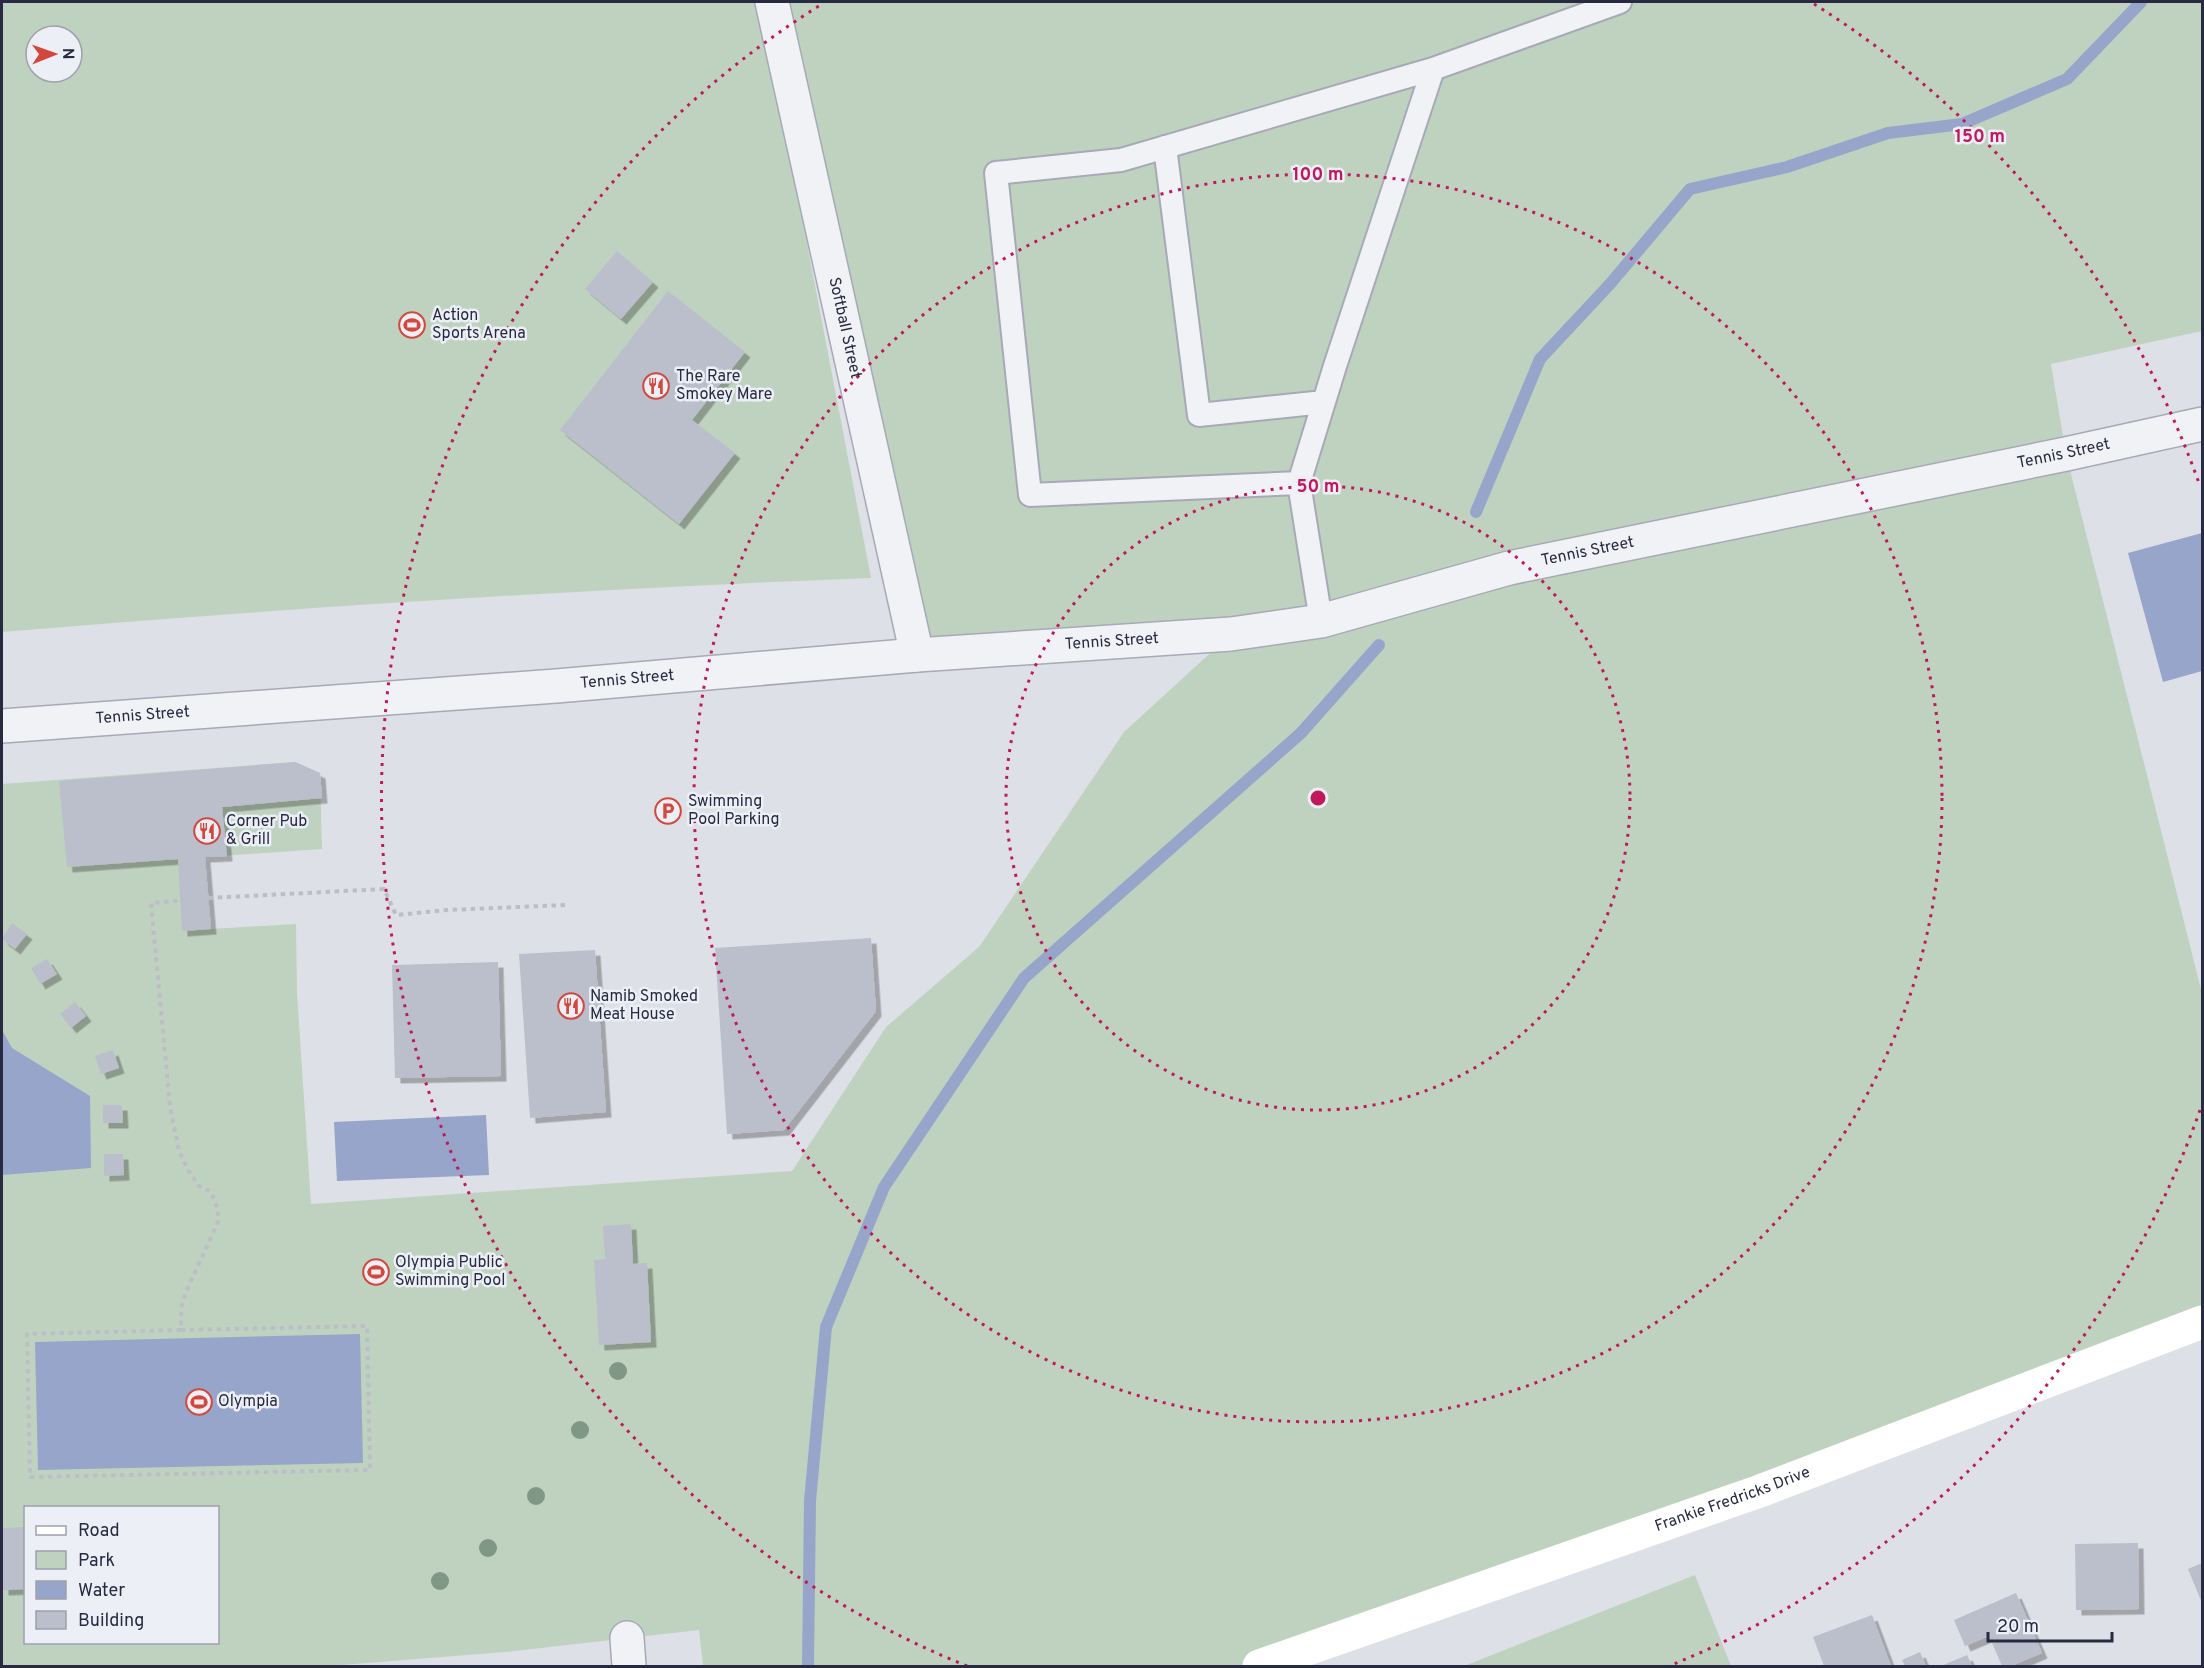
<svg xmlns="http://www.w3.org/2000/svg" width="2204" height="1668" font-family="Overpass,sans-serif">
<style>
.green{fill:#bfd2bf;fill-rule:evenodd}
.water{fill:#97a5ca}
.lines{fill:none;stroke-linecap:round;stroke-linejoin:round}
.stream{stroke:#97a5ca;stroke-width:12}
.building{fill:#bbbecb;filter:url(#shadow)}
.lane-casing{stroke:#a7a9b6;stroke-width:26}
.street-casing{stroke:#a7a9b6;stroke-width:36}
.path{stroke:#bcbec7;stroke-width:4;stroke-dasharray:4.5 4.5;stroke-linecap:butt}
.lane{stroke:#f1f2f6;stroke-width:22}
.street{stroke:#f1f2f6;stroke-width:33}
.secondary{stroke:#fff;stroke-width:33}
.tree{fill:#809785}
.ring{fill:none;stroke:#c2185b;stroke-width:3;stroke-dasharray:3 6}
.labels{text-anchor:middle;dominant-baseline:central;stroke-width:5;stroke-linejoin:round;paint-order:stroke}
.poi-label{font-size:16px;fill:#272a40;stroke:#edeff6;text-anchor:start}
.street-label{font-size:16px;fill:#272a40;stroke:#edeff6}
.centre{fill:#c2185b;stroke:#edeff6;stroke-width:3}
.ring-label{font-size:18px;text-anchor:middle;font-weight:bold;fill:#c2185b;stroke:#edeff6;stroke-width:5;stroke-linejoin:round;paint-order:stroke}
</style>
<defs>
<filter id="shadow"><feDropShadow dx="5.5" dy="5.5" stdDeviation="0" flood-color="#0004"/></filter>
</defs>
<rect width="100%" height="100%" fill="#dee0e8"/>
<path class="green" d="M2,2H759L769,45L871,578C581,589 291,608 2,632ZM36,36H72V72H36Z
M772,2H2202V331L2051,364L2066,454L2202,993V1318L1251,1666H703L699,1630L505,1652L329,1666H2V784L295,762L320,773L322,849L205,857L211,929L296,924L297,993L311,1204L792,1171L886,1027L979,947L1124,732L1230,635L917,655ZM26,1508H218V1642H26Z
M1695,1575L1731,1666H1464Z"/>
<path class="water" d="M2202,533V671L2163,682L2128,553Z
M2,1030L12,1048L90,1096L91,1168L2,1175Z
M486,1115L489,1175L337,1181L334,1122Z
M360,1334L363,1463L38,1470L35,1342Z"/>
<g class="lines">
<path class="stream" d="M1476,512L1540,359L1610,284L1690,189L1787,167L1888,133L1962,124L2067,79L2141,2
M808,1666L810,1501L826,1327L884,1187L1024,978L1301,733L1379,645"/>
</g>
<path class="building" d="M617,251L653,282L621,319L585,289Z
M668,291L745,352L692,420L735,453L679,524L560,430Z
M295,762L320,773L322,798L222,807L227,856L205,857L211,929L182,931L178,859L67,867L59,781Z
M12,923L27,934L15,949L2,939Z
M871,938L876,1011L784,1130L727,1134L715,948Z
M595,950L606,1112L530,1118L519,954Z
M47,959L57,974L40,984L31,968Z
M498,962L501,1076L395,1078L392,965Z
M75,1002L86,1016L71,1028L60,1014Z
M113,1050L119,1068L101,1074L95,1056Z
M103,1105H122L123,1123H103Z
M104,1154H123L124,1175L104,1176Z
M631,1224L633,1264L647,1263L651,1342L599,1345L594,1260L605,1259L603,1226Z
M26,1527V1589L3,1590L2,1528Z
M2138,1543L2139,1609L2076,1610L2075,1544Z
M2202,1563V1603L2188,1569Z
M2016,1593L2042,1653L2011,1666H2002L1989,1636L1965,1646L1954,1620Z
M1872,1615L1891,1666H1824L1813,1637Z
M1920,1652L1926,1666H1905L1902,1660Z
M1967,1655L1972,1666H1941Z"/>
<g class="lines">
<g class="lane-casing">
<path id="lane" d="M1165,147L1199,415L1324,402
M1299,483L1030,495L996,173L1121,160L1433,69
M1321,621L1299,483L1335,366L1433,69L1620,2"/>
</g>
<g class="street-casing">
<g id="street">
<path id="s1" d="M772,2L917,655"/>
<path id="s2" d="M2,726L556,686L917,655L1231,634L1321,621L1509,568L2066,454L2202,424"/>
<path d="M627,1638L629,1666"/>
</g>
</g>
<path class="path" d="M181,1330L27,1334L30,1477L370,1470L367,1326L181,1330V1308L185,1294L218,1222V1209L211,1192L199,1186L188,1170L179,1151L170,1107L151,903L209,898L384,889L396,915L447,910L565,905"/>
<use href="#lane" class="lane"/>
<use href="#street" class="street"/>
<path class="secondary" id="s3" d="M1259,1666L1760,1491L2202,1322"/>
</g>
<g class="tree">
<circle cx="618" cy="1371" r="9"/>
<circle cx="580" cy="1430" r="9"/>
<circle cx="536" cy="1496" r="9"/>
<circle cx="488" cy="1548" r="9"/>
<circle cx="440" cy="1581" r="9"/>
</g>
<g class="ring">
<circle cx="1318" cy="798" r="312"/>
<circle cx="1318" cy="798" r="624"/>
<path d="M2200 1110A936 936 0 0 1 1669 1666M967 1666A936 936 0 0 1 822 4M1814 4A936 936 0 0 1 2200 486"/>
</g>
<defs>
<g id="stadium-ring" transform="scale(1.35)"><circle r="9.5" fill="#edeff6" stroke="#d3473d" stroke-width="1.5"/><path d="M0-5a6.5 5 0 1 0 0 10a6.5 5 0 1 0 0-10ZM-3.5-1.8h7v3.6h-7Z" fill="#d3473d"/></g>
<g id="restaurant-ring" transform="scale(1.35)"><circle r="9.5" fill="#edeff6" stroke="#d3473d" stroke-width="1.5"/><path d="M-5-6h1v4h1v-4h1v4h1v-4h1v5L-1.5 .5V6h-2V.5L-5-1ZM5-6V6H3V1.5H1.5Q1.5-4 5-6Z" fill="#d3473d"/></g>
<g id="parking-ring" transform="scale(1.35)"><circle r="9.5" fill="#edeff6" stroke="#d3473d" stroke-width="1.5"/><path d="M-3.5-5.5H1a3.5 3.5 0 0 1 0 7H-1V5.5H-3.5ZM-1-3.4V-.6H.8a1.4 1.4 0 0 0 0-2.8Z" fill="#d3473d"/></g>
</defs>
<g fill-rule="evenodd">
<use href="#stadium-ring" x="412" y="325"/>
<use href="#restaurant-ring" x="656" y="386"/>
<use href="#parking-ring" x="668" y="811"/>
<use href="#restaurant-ring" x="207" y="831"/>
<use href="#restaurant-ring" x="571" y="1006"/>
<use href="#stadium-ring" x="376" y="1272"/>
<use href="#stadium-ring" x="199" y="1402"/>
</g>
<g class="labels">
<g class="poi-label">
<text x="432" y="316">Action<tspan x="432" dy="18">Sports Arena</tspan></text>
<text x="676" y="377">The Rare<tspan x="676" dy="18">Smokey Mare</tspan></text>
<text x="688" y="802">Swimming<tspan x="688" dy="18">Pool Parking</tspan></text>
<text x="226" y="822">Corner Pub<tspan x="226" dy="18">&amp; Grill</tspan></text>
<text x="590" y="997">Namib Smoked<tspan x="590" dy="18">Meat House</tspan></text>
<text x="395" y="1263">Olympia Public<tspan x="395" dy="18">Swimming Pool</tspan></text>
<text x="218" y="1402">Olympia</text>
</g>
<g class="street-label">
<text stroke="none"><textPath href="#s1" startOffset="334">Softball Street</textPath></text>
<text stroke="none"><textPath href="#s2" startOffset="2085">Tennis Street</textPath></text>
<text stroke="none"><textPath href="#s2" startOffset="1599">Tennis Street</textPath></text>
<text stroke="none"><textPath href="#s2" startOffset="1113">Tennis Street</textPath></text>
<text stroke="none"><textPath href="#s2" startOffset="627">Tennis Street</textPath></text>
<text stroke="none"><textPath href="#s2" startOffset="141">Tennis Street</textPath></text>
<text stroke="none"><textPath href="#s3" startOffset="502">Frankie Fredricks Drive</textPath></text>
</g>
</g>
<circle cx="1318" cy="798" r="9" class="centre"/>
<g class="ring-label">
<text x="1980" y="142">150 m</text>
<text x="1318" y="180">100 m</text>
<text x="1318" y="492">50 m</text>
</g>
<rect width="2204" height="1668" fill="none" stroke="#272a40" stroke-width="6"/>
<rect x="24" y="1506" width="195" height="138" fill="#edeff6" stroke="#9ea0ad" stroke-width="1.5"/>
<rect x="36" y="1526" width="30" height="9" fill="#ffffff" stroke="#9ea0ad" stroke-width="1.5"/>
<text x="78" y="1536" font-size="18" fill="#272a40">Road</text>
<rect x="36" y="1551" width="30" height="18" fill="#bfd2bf" stroke="#9ea0ad" stroke-width="1.5"/>
<text x="78" y="1566" font-size="18" fill="#272a40">Park</text>
<rect x="36" y="1581" width="30" height="18" fill="#97a5ca" stroke="#9ea0ad" stroke-width="1.5"/>
<text x="78" y="1596" font-size="18" fill="#272a40">Water</text>
<rect x="36" y="1611" width="30" height="18" fill="#bbbecb" stroke="#9ea0ad" stroke-width="1.5"/>
<text x="78" y="1626" font-size="18" fill="#272a40">Building</text>
<g transform="translate(54 54) rotate(89)"><circle r="28" fill="#edeff6" stroke="#9ea0ad" stroke-width="1.5"/>
<path d="M0-4.5L10 22L0 15L-10 22Z" fill="#d3473d"/>
<text y="-9" font-size="16" font-weight="bold" text-anchor="middle" fill="#272a40">N</text>
</g>
<path d="M1988 1632v9h124v-9" fill="none" stroke="#272a40" stroke-width="3"/>
<text x="1997" y="1632" font-size="18" fill="#272a40" stroke="#edeff6" stroke-width="4.5" paint-order="stroke">20 m</text>
</svg>
